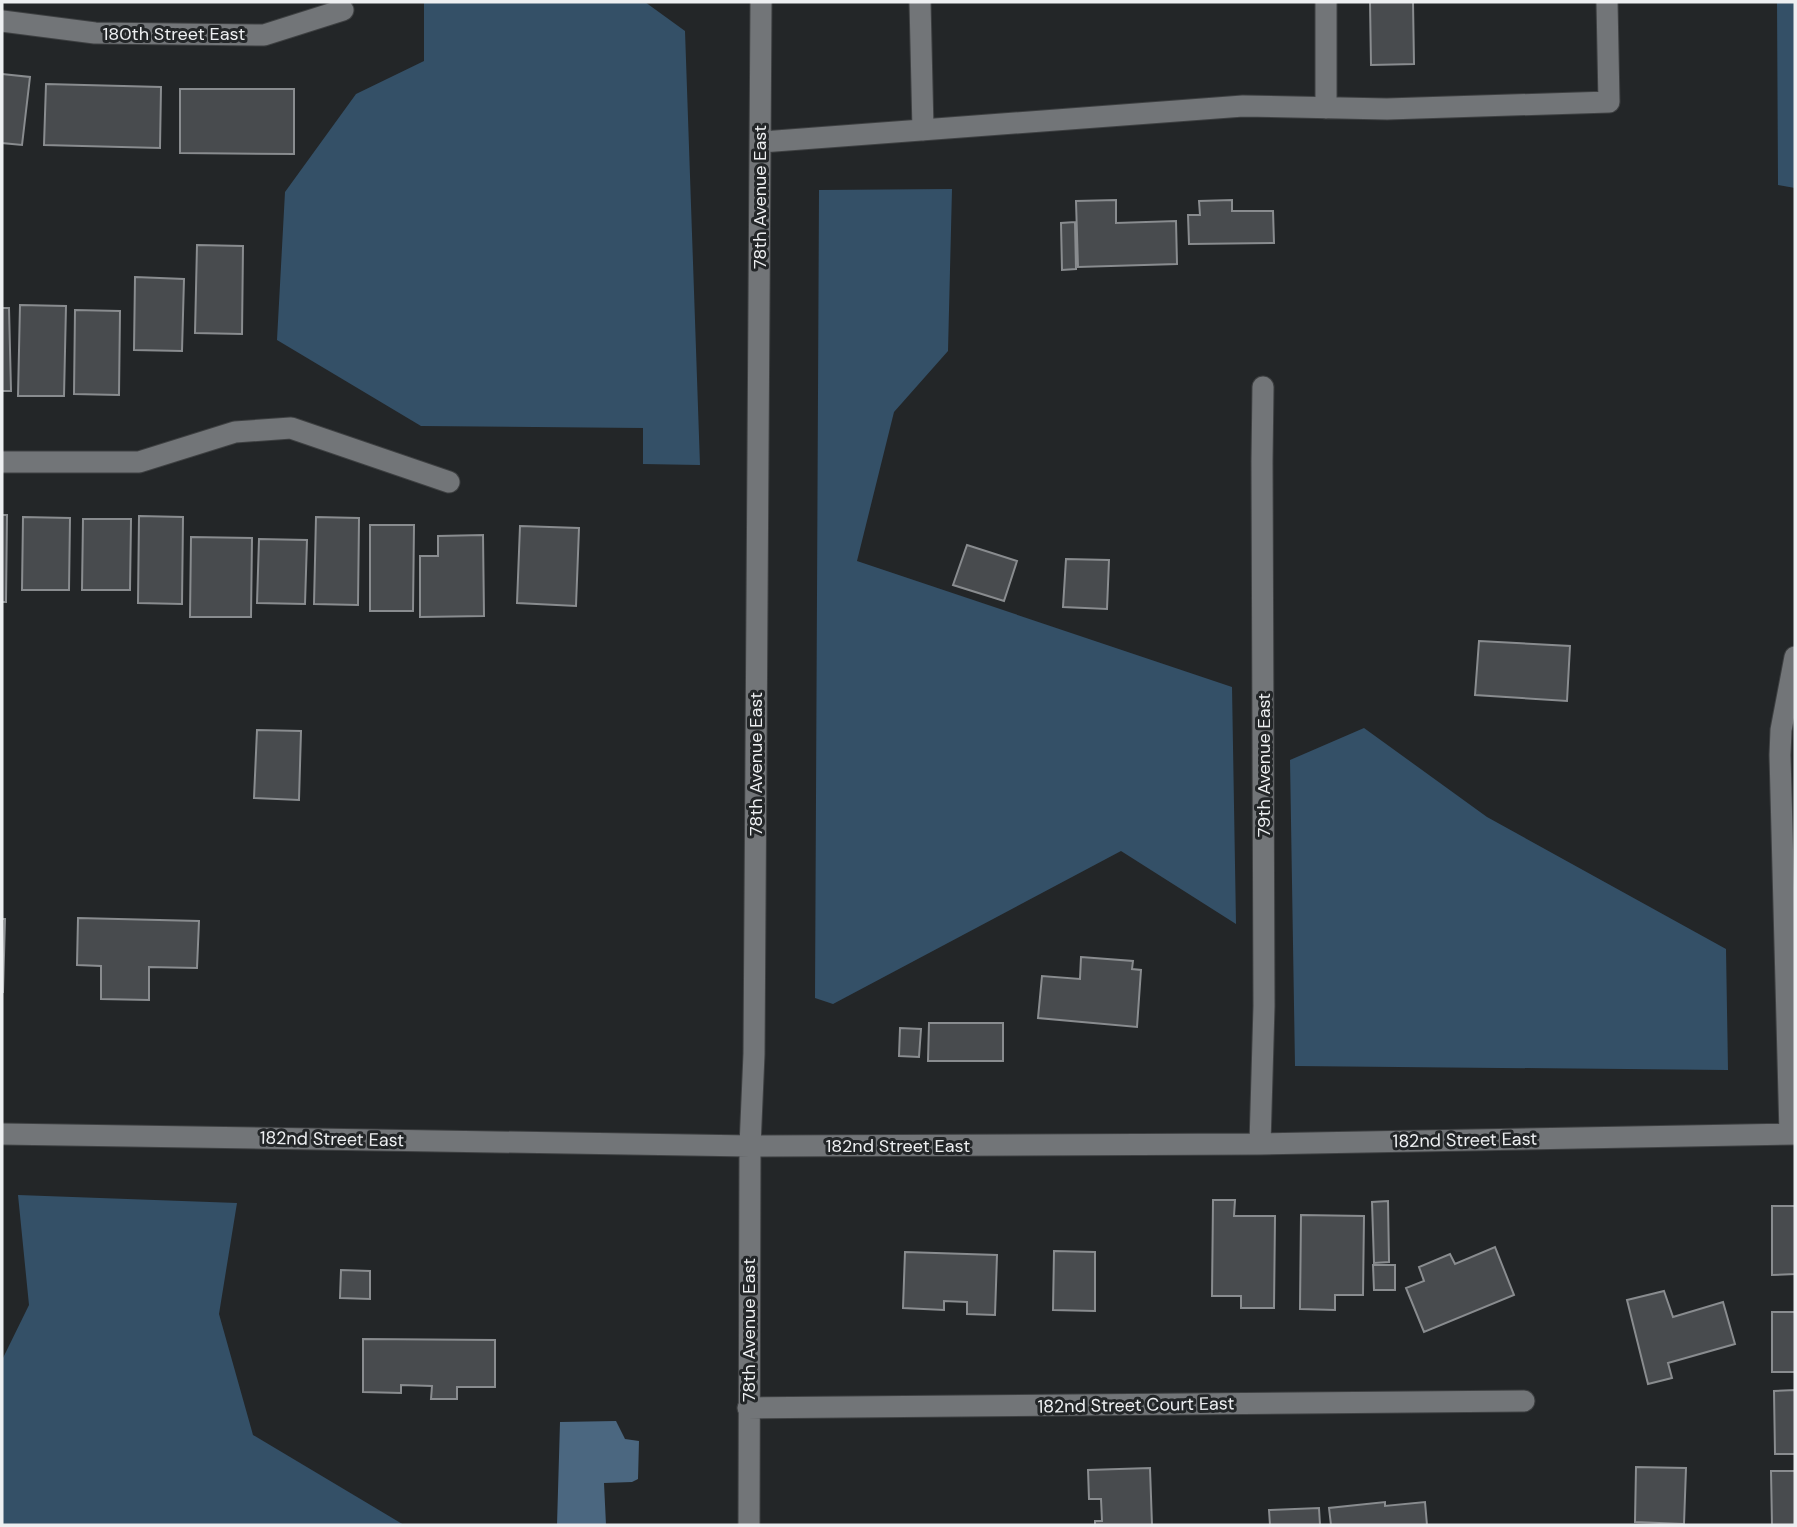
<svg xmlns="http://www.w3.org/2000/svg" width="1797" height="1527" font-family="'DM Sans',sans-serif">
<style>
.forest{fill:#345067}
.water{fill:#4b6780}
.building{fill:#484b4e;stroke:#898c8f;stroke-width:2}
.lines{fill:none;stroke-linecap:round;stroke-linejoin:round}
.minor-casing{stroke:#3e4042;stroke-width:23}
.minor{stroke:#727578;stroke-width:21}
.labels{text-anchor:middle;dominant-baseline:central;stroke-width:6;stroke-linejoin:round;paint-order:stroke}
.street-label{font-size:18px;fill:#edeff1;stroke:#232628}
</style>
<rect width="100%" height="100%" fill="#232628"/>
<path class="forest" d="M424,2H645L685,31L700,465L643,464V428L421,426L277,340L285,192L356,94L424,61Z
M1777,2H1795V188L1778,185Z
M952,189L948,351L894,412L857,561L1232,687L1236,924L1121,851L833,1004L815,998L819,190Z
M1364,728L1487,817L1726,949L1728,1070L1295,1066L1290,760Z
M18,1195L237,1203L219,1314L253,1435L404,1525H2V1360L29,1305Z"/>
<path class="water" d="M616,1421L625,1439L639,1441L638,1479L632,1482L604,1483L606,1525H666H557L560,1422Z"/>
<path class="building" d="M1370,2H1413L1414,64L1371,65Z
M2,74L30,77L22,145L2,143Z
M46,84L161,87L160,148L44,145Z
M180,89H294V154L180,153Z
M1116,200V223L1176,221L1177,264L1078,267L1076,201Z
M1232,200V211H1273L1274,243L1189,244L1188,215H1200L1199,201Z
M1075,222L1076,269L1062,270L1061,223Z
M197,245L243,246L242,334L195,333Z
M135,277L184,279L182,351L134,350Z
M20,305L66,306L64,396H18Z
M2,308H9L11,391H2Z
M75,310L120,311L119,395L74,394Z
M2,515H7L6,602H2Z
M139,516L183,517L182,604L138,603Z
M23,517L70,518L69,590H22Z
M316,517L359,518L358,605L314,604Z
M83,519H131L130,590H82Z
M370,525H414L413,611H370Z
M520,526L579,528L576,606L517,603Z
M483,535L484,616L420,617V556H438V536Z
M191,537L252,538L251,617H190Z
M259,539L307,540L305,604L257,603Z
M967,545L1017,561L1004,601L953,585Z
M1066,559L1109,560L1107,609L1063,607Z
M1479,641L1570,646L1567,701L1475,695Z
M257,730L301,731L299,800L254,798Z
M78,918L199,921L197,968L149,967V1000L101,999V966L77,965Z
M2,919H5L3,992H2Z
M1081,957L1133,961L1132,969L1141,970L1137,1027L1038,1018L1042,976L1080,979Z
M929,1023H1003V1061H928Z
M900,1028L921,1029L919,1057L899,1056Z
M1213,1200H1235L1234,1216H1275L1274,1308H1241V1296H1212Z
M1388,1201L1389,1262L1374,1263L1372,1202Z
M1772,1206H1795V1274L1772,1275Z
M1301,1215L1364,1216L1363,1295H1335V1310L1300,1309Z
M1495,1247L1514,1295L1424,1332L1406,1288L1424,1281L1419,1267L1450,1254L1455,1264Z
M1054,1251L1095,1252V1311L1053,1310Z
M905,1252L997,1255L995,1315L967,1314V1302L944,1301V1310L903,1308Z
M1373,1265H1395V1290H1374Z
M341,1270L370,1271V1299L340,1298Z
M1664,1291L1673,1317L1723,1302L1735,1344L1668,1363L1672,1378L1648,1384L1627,1300Z
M1772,1312H1795V1372H1772Z
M363,1339L495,1340V1387H457V1399H431L432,1386L401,1385V1393L363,1392Z
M1795,1390V1454H1775L1774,1391Z
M1636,1467L1686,1468L1684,1524L1635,1522Z
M1150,1468L1152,1525H1095V1521H1102L1101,1499H1089L1088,1470Z
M1771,1471H1795V1525H1772Z
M1385,1502V1506L1425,1502L1427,1525H1331L1329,1508Z
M1319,1508L1320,1525H1270L1269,1510Z"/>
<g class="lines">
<g class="minor-casing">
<path id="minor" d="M920,2L923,130
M1326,2V108
M2,21L95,33L264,35L343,10
M761,142L1243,106L1387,109L1609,102L1607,2
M2,462H139L235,432L291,428L449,482
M2,1134L750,1146L1260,1144L1795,1134
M1790,1134L1780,755L1781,730L1795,657
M1260,1144L1264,1006L1262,461L1263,387
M748,1408L1524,1401
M749,1525L750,1146L754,1054L761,2"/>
</g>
<use href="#minor" class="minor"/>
</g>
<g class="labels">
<g class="street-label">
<text x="174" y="34">180th Street East</text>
<text transform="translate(760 197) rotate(-90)">78th Avenue East</text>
<text transform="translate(756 764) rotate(-90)">78th Avenue East</text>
<text transform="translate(1264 765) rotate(-90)">79th Avenue East</text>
<text transform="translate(332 1139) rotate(1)">182nd Street East</text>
<text transform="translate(1465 1140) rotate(-1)">182nd Street East</text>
<text x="898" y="1146">182nd Street East</text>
<text transform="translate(749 1330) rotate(-90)">78th Avenue East</text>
<text transform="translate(1136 1405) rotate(-1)">182nd Street Court East</text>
</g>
</g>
<rect width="1797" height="1527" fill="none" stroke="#edeff1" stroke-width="7"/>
</svg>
